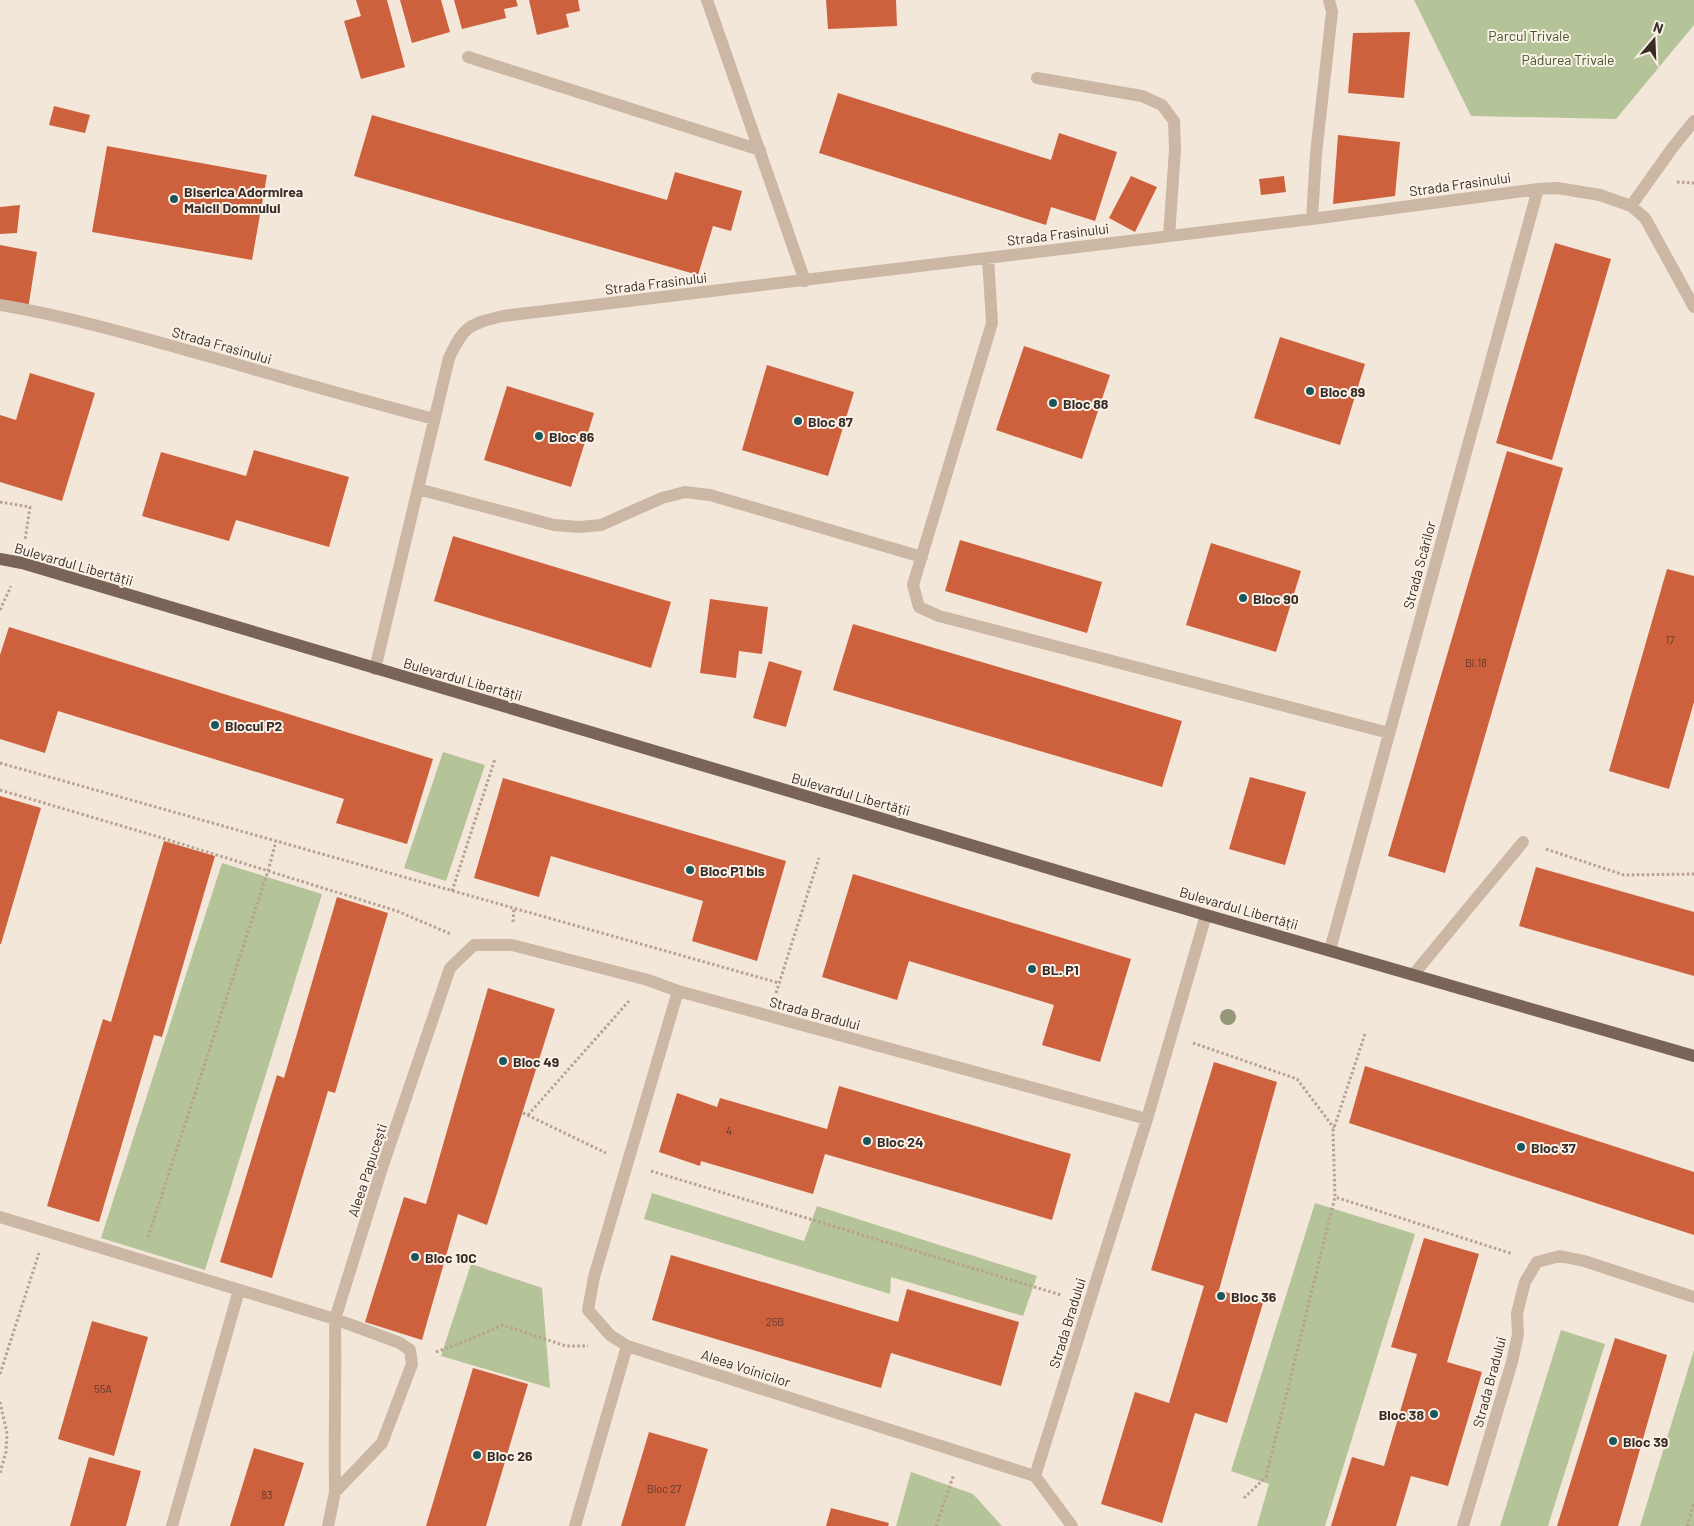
<svg xmlns="http://www.w3.org/2000/svg" width="1694" height="1526" font-family="Barlow,sans-serif">
<style>
.green{fill:#b5c399}
.building{fill:#ce613d}
.lines{fill:none;stroke-linecap:round;stroke-linejoin:round}
.path{stroke:#b8a18f;stroke-width:3;stroke-dasharray:2.5 2.5;stroke-linecap:butt}
.minor{stroke:#ccb7a5;stroke-width:12}
.major{stroke:#7a6357;stroke-width:12}
.tree{fill:#949879}
.poi-dot{fill:#19575b;stroke:#faf1e6;stroke-width:2}
.labels{text-anchor:middle;dominant-baseline:central;stroke-width:4;stroke-linejoin:round;paint-order:stroke}
.number-label{font-size:11px;fill:#5d392c}
.park-label{font-size:14px;fill:#465729;stroke:#faf1e6}
.street-label{font-size:14px;fill:#372c27;stroke:#faf1e6}
.poi-label{font-size:14px;font-weight:bold;fill:#372c27;stroke:#faf1e6;text-anchor:start}
</style>
<rect width="100%" height="100%" fill="#f3e7da"/>
<path class="green" d="M1414,0H1694V25L1616,119L1471,116Z
M443,752L485,765L446,881L404,868Z
M222,863L322,894L205,1270L101,1238Z
M652,1193L804,1241L817,1206L1037,1276L1023,1316L891,1277L890,1294L644,1219Z
M1315,1203L1415,1234L1325,1526H1257L1269,1484L1231,1471Z
M471,1264L542,1288L550,1388L441,1356Z
M1561,1330L1605,1344L1548,1526H1500Z
M1694,1350V1526H1640Z
M911,1472L973,1494L1002,1526H896Z"/>
<path class="building" d="M356,0H387L405,67L361,79L344,21L361,16Z
M400,0H441L450,32L412,43Z
M454,0H516L518,6L504,9L506,18L462,29Z
M529,0H578L580,11L566,14L569,27L537,35Z
M826,0H896L897,26L828,29Z
M1410,32L1404,98L1348,93L1353,33Z
M838,93L1051,160L1059,133L1117,152L1095,221L1051,207L1046,225L819,153Z
M54,106L90,115L85,133L49,125Z
M372,115L667,200L675,172L742,191L731,231L713,226L698,275L354,176Z
M1338,135L1400,142L1395,196L1333,204Z
M107,146L267,175L252,260L92,232Z
M1131,176L1157,187L1135,232L1109,218Z
M1284,176L1286,192L1261,195L1259,179Z
M20,205L17,233L0,234V207Z
M1555,243L1611,259L1552,460L1496,443Z
M0,245L37,252L28,309L0,305Z
M1280,337L1365,364L1340,445L1254,418Z
M1024,346L1110,375L1082,459L996,430Z
M767,365L854,392L828,476L742,450Z
M30,373L95,393L62,501L0,482V415L16,420Z
M507,386L594,413L571,487L484,460Z
M254,450L349,477L329,547L236,520L229,541L142,516L161,452L246,476Z
M1507,451L1563,468L1445,873L1388,856Z
M453,536L671,602L651,668L434,601Z
M960,540L1102,582L1087,633L945,591Z
M1211,543L1301,571L1276,652L1186,625Z
M1667,569L1694,576V702L1669,789L1609,771Z
M710,599L768,607L762,654L739,651L736,678L700,673Z
M853,624L1182,721L1162,787L833,690Z
M9,627L433,759L407,844L336,823L344,799L58,711L45,753L0,739V655Z
M769,661L802,671L786,727L753,718Z
M1250,777L1306,792L1285,865L1229,849Z
M503,778L786,861L757,961L692,941L703,901L551,856L539,897L474,878Z
M0,796L41,808L1,944H0Z
M164,841L215,856L162,1037L154,1035L99,1222L47,1206L103,1019L111,1022Z
M1536,867L1694,912V976L1519,926Z
M853,874L1131,959L1100,1062L1042,1045L1054,1005L909,961L897,1000L822,977Z
M337,897L388,913L335,1093L328,1091L272,1278L220,1262L277,1075L284,1078Z
M488,988L555,1009L487,1225L458,1214L422,1340L365,1322L404,1197L426,1204Z
M1214,1062L1277,1082L1219,1290L1263,1303L1227,1423L1195,1413L1162,1523L1101,1504L1135,1392L1169,1403L1204,1286L1151,1270Z
M1365,1066L1694,1172V1235L1349,1123Z
M839,1086L1071,1154L1052,1220L825,1154L813,1194L701,1161L700,1166L659,1152L677,1093L717,1107L720,1098L827,1129Z
M1424,1238L1479,1254L1447,1362L1482,1372L1448,1486L1411,1476L1396,1526H1331L1352,1457L1384,1466L1417,1354L1391,1347Z
M671,1255L898,1322L907,1289L1019,1322L1001,1386L891,1353L881,1388L652,1320Z
M92,1321L148,1337L114,1456L58,1439Z
M1615,1338L1667,1355L1618,1526H1557Z
M473,1368L528,1384L486,1526H426Z
M649,1432L708,1449L685,1526H621Z
M254,1448L304,1463L284,1526H230Z
M89,1457L141,1471L126,1526H70Z
M831,1508L889,1523L888,1526H826Z"/>
<g class="lines">
<path class="path" d="M1677,182L1694,183
M0,502L30,507L25,540
M0,610L11,586
M0,763L779,983
M0,790L159,837L397,911L451,934
M1546,849L1624,875L1694,874
M452,891L495,759
M513,922L514,908
M776,993L819,858
M1365,1034L1333,1131L1335,1197L1513,1254
M1193,1043L1297,1079L1334,1128
M523,1113L606,1153
M528,1115L629,1001
M651,1171L1061,1295
M148,1237L268,871L276,841
M436,1352L468,1340L503,1325L566,1346H588
M0,1374L39,1253
M0,1402L7,1433L6,1452L0,1473
M1244,1498L1266,1477L1335,1197
M936,1526L954,1474
M1687,1526L1694,1502"/>
<path class="minor" d="M707,0L805,281
M468,57L760,150
M1037,78L1142,96L1162,105L1174,121L1175,150L1169,236
M1631,206L1673,147L1694,121
M1312,219L1316,154L1332,12L1329,0
M988,258L992,323L913,585L919,607L939,616L1389,733
M0,305C78,318 153,341 229,362C297,382 365,401 434,419
M418,489L554,525L579,527L601,525L662,498L685,492L710,495L922,557
M375,669L449,358C464,326 469,324 503,316L1312,219L1538,189L1557,188L1600,195L1631,206L1645,218L1694,307
M1330,950L1538,189
M1413,975L1523,842
M678,991L594,1277L588,1310L610,1335L627,1346L1035,1476
M0,1217L335,1319L382,1168L450,968L474,945H512L648,980L678,991L1147,1119
M1035,1476L1147,1119L1206,915
M1035,1476L1072,1526
M172,1526L239,1290
M328,1526L335,1492L382,1443L412,1364L410,1350L400,1343L335,1319C336,1377 334,1434 335,1492
M575,1526L627,1346
M1463,1526L1512,1362L1518,1334L1517,1313L1525,1282L1537,1262L1560,1256L1584,1261L1694,1297"/>
<path class="major" d="M0,559L22,563L1206,915L1694,1056"/>
</g>
<circle class="tree" cx="1228" cy="1017" r="8"/>
<g class="poi-dot">
<circle cx="174" cy="199" r="5"/>
<circle cx="1310" cy="391" r="5"/>
<circle cx="1053" cy="403" r="5"/>
<circle cx="798" cy="421" r="5"/>
<circle cx="539" cy="436" r="5"/>
<circle cx="1243" cy="598" r="5"/>
<circle cx="215" cy="725" r="5"/>
<circle cx="690" cy="870" r="5"/>
<circle cx="1032" cy="969" r="5"/>
<circle cx="503" cy="1061" r="5"/>
<circle cx="867" cy="1141" r="5"/>
<circle cx="1521" cy="1147" r="5"/>
<circle cx="415" cy="1257" r="5"/>
<circle cx="1221" cy="1296" r="5"/>
<circle cx="1434" cy="1414" r="5"/>
<circle cx="1613" cy="1441" r="5"/>
<circle cx="477" cy="1455" r="5"/>
</g>
<g class="labels">
<g class="number-label">
<text x="1670" y="639">17</text>
<text x="1476" y="662">Bl.18</text>
<text x="729" y="1130">4</text>
<text x="775" y="1321">25B</text>
<text x="103" y="1388">55A</text>
<text x="664" y="1488">Bloc 27</text>
<text x="267" y="1494">83</text>
</g>
<g class="park-label">
<text x="1529" y="35">Parcul Trivale</text>
<text x="1568" y="59">Pădurea Trivale</text>
</g>
<g class="street-label">
<text transform="translate(1460 184) rotate(-8)">Strada Frasinului</text>
<text transform="translate(1058 234) rotate(-7)">Strada Frasinului</text>
<text transform="translate(656 283) rotate(-7)">Strada Frasinului</text>
<text transform="translate(222 345) rotate(16)">Strada Frasinului</text>
<text transform="translate(74 564) rotate(16)">Bulevardul Libertății</text>
<text transform="translate(1419 565) rotate(-75)">Strada Scărilor</text>
<text transform="translate(463 679) rotate(16)">Bulevardul Libertății</text>
<text transform="translate(851 794) rotate(16)">Bulevardul Libertății</text>
<text transform="translate(1239 908) rotate(16)">Bulevardul Libertății</text>
<text transform="translate(815 1013) rotate(15)">Strada Bradului</text>
<text transform="translate(367 1170) rotate(-72)">Aleea Papucești</text>
<text transform="translate(1067 1323) rotate(-73)">Strada Bradului</text>
<text transform="translate(746 1368) rotate(18)">Aleea Voinicilor</text>
<text transform="translate(1489 1382) rotate(-75)">Strada Bradului</text>
</g>
<g class="poi-label">
<text x="184" y="191">Biserica Adormirea<tspan x="184" dy="16">Maicii Domnului</tspan></text>
<text x="1320" y="391">Bloc 89</text>
<text x="1063" y="403">Bloc 88</text>
<text x="808" y="421">Bloc 87</text>
<text x="549" y="436">Bloc 86</text>
<text x="1253" y="598">Bloc 90</text>
<text x="225" y="725">Blocul P2</text>
<text x="700" y="870">Bloc P1 bis</text>
<text x="1042" y="969">BL. P1</text>
<text x="513" y="1061">Bloc 49</text>
<text x="877" y="1141">Bloc 24</text>
<text x="1531" y="1147">Bloc 37</text>
<text x="425" y="1257">Bloc 10C</text>
<text x="1231" y="1296">Bloc 36</text>
<text x="1424" y="1414" text-anchor="end">Bloc 38</text>
<text x="1623" y="1441">Bloc 39</text>
<text x="487" y="1455">Bloc 26</text>
</g>
</g>
<g transform="translate(1654 40) rotate(19)" stroke="#faf1e6" stroke-width="4" paint-order="stroke">
<path d="M0-4L9 19L0 12L-9 19Z" fill="#372c27"/>
<text y="-8" font-size="14" font-weight="bold" text-anchor="middle" fill="#372c27">N</text>
</g>
</svg>
